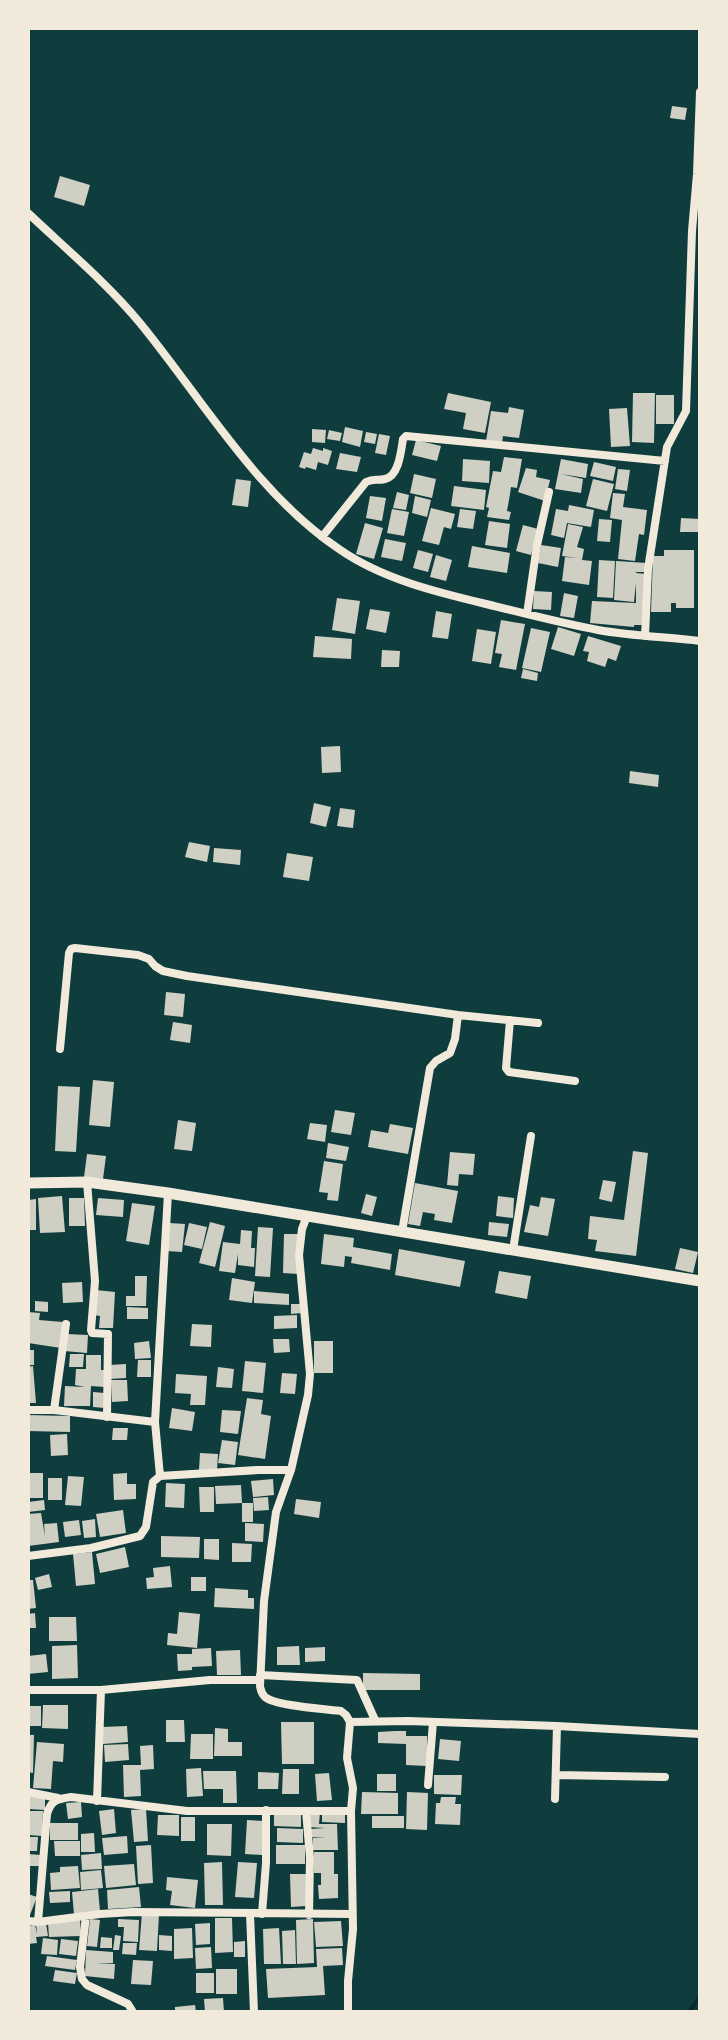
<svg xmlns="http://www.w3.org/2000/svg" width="728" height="2040" font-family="'Work Sans',sans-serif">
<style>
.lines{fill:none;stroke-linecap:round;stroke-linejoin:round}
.stream{stroke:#0a2a2b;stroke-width:4}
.building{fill:#cfcfc3}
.minor{stroke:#f1e9da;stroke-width:8}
.tertiary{stroke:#f1e9da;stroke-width:11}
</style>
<rect width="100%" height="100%" fill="#0f3d3e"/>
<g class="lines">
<path class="stream" d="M689,2012L700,1997"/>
</g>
<path class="building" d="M672,106L687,108L685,120L670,118Z
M60,176L90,185L84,206L54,197Z
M448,393L491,402L485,433L463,429L466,413L444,409Z
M633,393H655L654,443L632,442Z
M656,395H674V424H656Z
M509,407L524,410L519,438L503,436L502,443L486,441L491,411L508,413Z
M627,408L630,446L611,447L609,409Z
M345,427L363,431L360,447L342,442Z
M312,429L326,430L325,443L312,442Z
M329,430L342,433L340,441L327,439Z
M366,432L377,434L375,444L364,442Z
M379,434L390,436L386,455L375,453Z
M416,440L441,446L437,461L412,455Z
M313,448L323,451V448L332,451L328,465L318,462L316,470L306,467L305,469L299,467L304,452L311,454Z
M340,453L361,457L357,472L336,469Z
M504,457L522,459L517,488L511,487L510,494L507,511L511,512L509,520L487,517L489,508L486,507L493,471L501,472Z
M463,459L490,461L489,483L462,481Z
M561,459L588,464L586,478L561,474L583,479L581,493L555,489Z
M594,462L616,467L613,481L590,476Z
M526,468L537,470L536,477L550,480L545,501L518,492Z
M618,469L630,470L627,491L615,489Z
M414,474L436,479L432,498L410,493Z
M236,479L251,481L248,507L232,505Z
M593,479L614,484L607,511L586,506Z
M454,486L486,490L484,510L451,506Z
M397,492L409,495L406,510L393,508Z
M613,493L625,494L623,507L647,510L644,535L639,534L635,561L618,559L622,520L610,518Z
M370,496L386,498L382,521L366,518Z
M415,496L431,500L427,517L412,513Z
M569,505L594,510L591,527L567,523L564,538L551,535L556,509L568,511Z
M431,508L455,514L451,529L444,527L439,545L422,541Z
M392,509L409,512L404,536L387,533Z
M460,509L476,511L473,529L457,527Z
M681,518L700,519V532H680Z
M599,519L612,520L610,542L597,541Z
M489,521L510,524L507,548L485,545Z
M365,523L383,528L374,559L356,554Z
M568,524L583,527L577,547L584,549L582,560L592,561L589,585L562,581L565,557L577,558L562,556Z
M523,525L538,529L531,555L516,551Z
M385,539L406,543L402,561L381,557Z
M541,545L561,548L558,567L538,563Z
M472,546L510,553L507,573L468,567Z
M418,550L433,554L428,572L413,568Z
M664,550H694V608H676V603H671V612H651L653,556H664Z
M436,555L452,560L446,581L430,577Z
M599,560L615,561L613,598L597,597Z
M616,561L647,563L646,572H636V573L646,574L644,625H634V627L590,623L592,601L636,603V583L634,602L614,600Z
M534,591L552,592L551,610L533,609Z
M564,593L578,596L574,618L560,616Z
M337,598L360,601L355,634L332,630Z
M370,609L390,612L386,633L366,629Z
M436,611L452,614L448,639L432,637Z
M501,620L525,624L516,670L499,667L502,654L495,653Z
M558,627L581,634L574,656L551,649Z
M531,628L550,632L541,672L522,668Z
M477,629L496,632L491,664L472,661Z
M315,636L352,639L351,659L313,657Z
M588,636L621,646L616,661L608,658L605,667L587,661L589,652L583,651Z
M382,650L400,651L399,667H381Z
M523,669L538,673L537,681L521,678Z
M340,746L341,772L322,773L321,747Z
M630,771L659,775L658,787L629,783Z
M314,803L331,807L326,827L310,823Z
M340,808L355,810L353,828L337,826Z
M189,842L210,846L207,862L185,857Z
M214,848L241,850L240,865L213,862Z
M287,853L313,857L309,881L283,877Z
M166,992L185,994L183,1017L164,1015Z
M173,1022L192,1025L190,1043L170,1040Z
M93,1080L114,1082L110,1127L89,1125Z
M58,1086L80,1087L76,1152L55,1151Z
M335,1110L355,1113L351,1135L331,1132Z
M178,1120L196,1123L192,1151L174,1149Z
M310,1123L327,1125L325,1142L307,1139Z
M390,1124L413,1128L408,1154L368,1147L371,1130L388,1133Z
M328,1143L349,1147L346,1161L326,1158Z
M633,1151L648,1153L636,1256L595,1251L597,1240L588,1239L590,1216L624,1220Z
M450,1152L475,1154L473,1175L459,1174L458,1186L447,1185Z
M87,1154L106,1156L103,1179L84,1177Z
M324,1161L343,1164L338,1201L327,1200L328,1193L319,1192Z
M603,1180L616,1182L612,1202L599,1199Z
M415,1183L458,1191L452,1223L434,1220L435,1214L423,1212L420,1226L408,1224Z
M366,1194L377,1197L372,1216L361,1213Z
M62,1196L65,1232L40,1233L38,1198Z
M498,1196L514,1198L513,1218L496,1216Z
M541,1197L555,1199L548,1236L524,1232L530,1205L539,1207Z
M69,1198H84L85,1226H69Z
M98,1198L124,1200L123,1217L96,1215Z
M36,1199V1230H28V1200Z
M132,1203L155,1206L149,1245L126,1241Z
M210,1222L225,1226L215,1267L199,1263Z
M489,1222L509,1224L507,1237L488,1235Z
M169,1223L185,1224L182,1252L166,1251Z
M189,1223L207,1227L202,1249L184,1245Z
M258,1227L273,1228L270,1277L255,1276Z
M241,1230L252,1231L251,1248H255L254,1267L238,1265V1254L235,1273L219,1271L223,1242L240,1244Z
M284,1234H299L298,1274L283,1273Z
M324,1234L354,1238L353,1247L392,1254L390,1270L351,1263L352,1257L345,1256L344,1267L321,1264Z
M680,1248L698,1252L693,1273L675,1269Z
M399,1249L465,1261L460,1287L395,1275Z
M499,1271L531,1276L527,1299L495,1293Z
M135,1276H147L146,1306H126V1296H135Z
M232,1278L255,1282L252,1303L229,1300Z
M82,1282L83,1302L63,1303L62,1283Z
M96,1290L115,1292L113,1328H99L100,1316L94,1315Z
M254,1291L289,1294V1305L254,1303Z
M35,1301L48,1302V1312L35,1311Z
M291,1304H301L302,1313L291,1314Z
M127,1307L148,1308V1319H127Z
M28,1312L40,1313L39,1320L63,1322L61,1348L28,1343Z
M297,1315V1328L274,1329V1316Z
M192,1324L212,1325L211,1347L190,1346Z
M67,1334L88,1335L87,1353L64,1351Z
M273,1339H289L290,1352L274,1353Z
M149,1341L151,1358L135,1359L134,1343Z
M314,1341H333V1373H314Z
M28,1350H34V1365H28Z
M70,1354H84L83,1367H69Z
M86,1355H101V1370H105L104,1387L91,1386L90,1406H64L65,1386L85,1387L75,1385L76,1369H86Z
M138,1360H151V1377H137Z
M245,1361L266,1363L263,1393L242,1391Z
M126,1364V1378L110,1379L109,1365Z
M33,1366L36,1403H28V1367Z
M218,1367L234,1369L232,1388L216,1387Z
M282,1373L297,1374L295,1394L280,1393Z
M176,1374L207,1376L205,1405H190L191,1394L175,1393Z
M111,1380H127L128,1401L112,1402Z
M93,1392L105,1393V1408L93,1407Z
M247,1398L263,1400L261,1414L271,1416L265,1459L238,1455Z
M172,1408L195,1412L192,1431L169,1428Z
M222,1410L241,1411L238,1434L220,1432Z
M28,1415L70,1416V1432L28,1431Z
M113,1428H128L127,1440H112Z
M67,1434L68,1455L51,1456L50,1435Z
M222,1440L238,1442L235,1465L218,1463Z
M200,1453L218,1454L217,1471L199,1470Z
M28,1473H43V1498H28Z
M127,1473V1484H136V1499L114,1500L113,1474Z
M68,1476L84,1477L81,1506L65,1505Z
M48,1478H62V1500H48Z
M273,1479L274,1495L253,1497L251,1481Z
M166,1483L185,1484L184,1508L165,1507Z
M241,1485L242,1503L216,1504L215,1486Z
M199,1487H214V1512H200Z
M268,1497L269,1510L254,1511L253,1498Z
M296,1499L321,1502L319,1518L294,1514Z
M44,1500L45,1510L28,1512V1502Z
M242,1503H253V1522H242Z
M123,1510L126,1533L100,1537L96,1514Z
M41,1513L45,1536L44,1524L57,1523L59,1542L28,1546V1514Z
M95,1519L96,1537L84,1538L82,1521Z
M79,1520L81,1535L65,1537L63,1522Z
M245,1523L264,1524L263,1542L245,1541Z
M161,1536L200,1537L199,1558L161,1557Z
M204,1539H219V1560L204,1559Z
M232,1543L252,1544L251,1562H232Z
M125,1547L129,1567L100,1573L96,1554Z
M92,1552L95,1584L76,1586L73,1554Z
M170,1566L172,1587L147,1589L146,1578L154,1577L153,1568Z
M49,1574L52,1587L38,1590L35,1578Z
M191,1577H206V1591H191Z
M28,1580H33L36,1608L28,1609Z
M215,1588L248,1590V1598H254V1609L214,1607Z
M179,1612L200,1614L197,1648L167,1645L168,1633L177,1634Z
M35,1613L36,1628H28V1614Z
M49,1617H76L77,1641H49Z
M77,1645L78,1678L52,1679V1646Z
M299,1646L300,1665H277V1647Z
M325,1647V1661L305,1662V1648Z
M211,1648L212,1666L192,1667V1670L178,1671L177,1654H192V1649Z
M240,1650L241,1675H217L216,1651Z
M46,1654L48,1672L28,1674V1656Z
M363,1673L420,1674V1690H363Z
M43,1705H68V1729L42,1728Z
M28,1706H41V1726H28Z
M166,1720H184L185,1742H166Z
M281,1722H314V1764H282Z
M127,1726L128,1742L103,1744L102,1727Z
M215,1728L228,1729V1742H242V1756H214Z
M395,1731H406V1736H427V1766L406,1765V1744L378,1743V1732Z
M191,1734H213V1759H190Z
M28,1735H34L33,1773L28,1772Z
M440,1739L461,1741L459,1761L438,1759Z
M37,1742L64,1744L63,1762L53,1761L51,1789L33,1788Z
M128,1744L129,1760L105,1762L104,1745Z
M153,1745L154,1769L140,1770L141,1796L124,1797L123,1765H141L140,1746Z
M201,1768L203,1796L187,1797L186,1769Z
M283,1769H299V1794H282Z
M203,1771H236L237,1803H223V1789H204Z
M258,1772L279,1773L278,1789H258Z
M329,1773L332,1800L317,1801L315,1774Z
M377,1774H396V1791H377Z
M434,1775H462L461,1795L434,1794Z
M362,1792L398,1793V1814H361Z
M407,1792L428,1793L427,1830L406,1829Z
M28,1795L45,1796V1810L28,1809Z
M441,1797H456L455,1804H461L460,1825L435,1824L436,1803H440Z
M81,1802L82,1817L68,1819L66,1803Z
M114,1809L116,1833L102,1835L99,1811Z
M146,1809L148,1841L134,1842L131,1810Z
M28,1811H43L42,1836L28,1835Z
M309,1811L320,1812L319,1824H337L338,1850H313V1838H326L309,1837L310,1829L325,1828L308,1827Z
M322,1812L345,1813V1823L322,1822Z
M274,1813L301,1814V1827L274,1826Z
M158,1815H179V1836L157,1835Z
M372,1816H404V1828H372Z
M181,1817H195V1841H181Z
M247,1820L264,1821L262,1855L245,1854Z
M50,1823H78V1840H50Z
M207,1824H232L231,1856L207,1855Z
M277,1828L303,1829V1843L277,1842Z
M94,1833L95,1852H81V1834Z
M127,1836L128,1853L104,1855L102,1838Z
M28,1837H38L37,1851H28Z
M54,1841H80V1856H55Z
M151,1845L153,1883L138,1884L136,1846Z
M276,1845H305V1864H276Z
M314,1852H334V1874H338V1898L319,1899L318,1885H321V1873H314Z
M101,1853L102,1869L82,1870L81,1855Z
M28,1854L41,1855V1866H28Z
M222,1862L223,1905H205L204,1863Z
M238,1862L257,1863L254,1898L235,1897Z
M134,1864L136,1885L106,1888L104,1866Z
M78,1866L80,1888L51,1890L50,1873L60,1872V1867Z
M101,1870L103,1888L81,1890L80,1872Z
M290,1874H306V1906L291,1907Z
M167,1877L198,1880L195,1908L170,1905L172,1891L166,1890Z
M139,1887L141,1907L108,1909L107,1890Z
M98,1889L100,1911L74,1914L72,1892Z
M70,1891V1902L50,1903L49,1892Z
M28,1894L37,1897L28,1920Z
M142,1913L159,1914L157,1951L139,1950Z
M215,1918H232L233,1952L215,1953Z
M90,1919L100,1920L97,1947L87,1946Z
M118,1919L139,1920L138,1942L123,1941L124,1927H118Z
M313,1919L314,1963L297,1964L296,1920Z
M80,1920L81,1936L49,1937L48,1923Z
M341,1921L343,1946L316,1947L314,1922Z
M46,1923L48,1936L36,1937L37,1943L28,1944V1926L35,1925L37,1934L36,1924Z
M210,1923V1944L196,1945L195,1924Z
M192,1928L193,1958L174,1959V1929Z
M279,1928L281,1964H264L263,1929Z
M295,1930L296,1964H283L282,1931Z
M115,1935L121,1936L119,1950H113Z
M159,1935L172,1936V1951L159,1950Z
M101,1937L112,1938V1948H100Z
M43,1938L58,1940L57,1955L41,1954Z
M61,1939L78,1941L76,1956L59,1954Z
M245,1941V1957H234V1942Z
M123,1943H137L136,1955L122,1954Z
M211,1947L212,1968L196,1969L195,1948Z
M342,1948L343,1965L323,1966L325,1995L268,1998L266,1969L317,1967L316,1949Z
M86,1950L113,1952V1963H97L115,1964L114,1979L85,1976Z
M47,1956L77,1960L75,1970L45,1966Z
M133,1960L153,1961L151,1985L131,1984Z
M216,1969H237V1994H216Z
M55,1970L77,1973L75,1984L53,1981Z
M196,1973H214V1993H196Z
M223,1998L224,2012H205L204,1999Z
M195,2005L196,2012H175V2007Z"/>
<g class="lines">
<path class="minor" d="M28,213C66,249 107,283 140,323C203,400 256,493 339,549C382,579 436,592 486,604C523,613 560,623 598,630C632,636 666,637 700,641
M322,537L366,482C374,478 377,481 385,479C399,476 401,451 403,439L406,436L665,461
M527,614L537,545L549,492
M645,636L648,569L667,447L686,411L692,231L697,174L700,92
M510,1020L506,1068L509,1072L575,1081
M60,1049L69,953L71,949L75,948L138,955L149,959L155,966L163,971L187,976L458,1015L538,1023
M87,1182L95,1281L91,1330L92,1333L108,1334L107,1417
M307,1216L302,1229L299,1255L310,1374L308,1395L291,1470L276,1512L264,1601L260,1686C261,1691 261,1693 265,1697C275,1706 325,1709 341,1711L346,1715L350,1722L347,1758L353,1788L351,1811L353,1929L348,1981V2012
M402,1232L430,1068L436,1061L450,1053L455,1039L458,1015
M513,1250L531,1136
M28,1410H54L155,1422
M54,1410L66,1324
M160,1476L155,1422L168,1193
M28,1556L91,1548L140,1536L146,1527L153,1482L160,1476L258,1470H291
M260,1675L357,1680L375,1720
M28,1690H101L210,1680H260
M350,1722L408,1721L557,1726L700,1734
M557,1775L665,1777
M428,1785L433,1722
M28,1792L58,1798
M555,1799L557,1726
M97,1801L101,1690
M306,1811L310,1858L309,1915
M250,1914L254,2012
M262,1914L266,1863V1810
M86,1916L80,1967L82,1979L87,1985L128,2004L133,2012
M28,1921L38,1922L100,1914L133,1912L352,1914
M38,1922L47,1814C51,1800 57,1799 71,1797L187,1811H351"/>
<path class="tertiary" d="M28,1183L87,1182L168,1193L700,1281"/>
</g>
<rect width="728" height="2040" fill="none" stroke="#f1e9da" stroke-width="60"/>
</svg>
